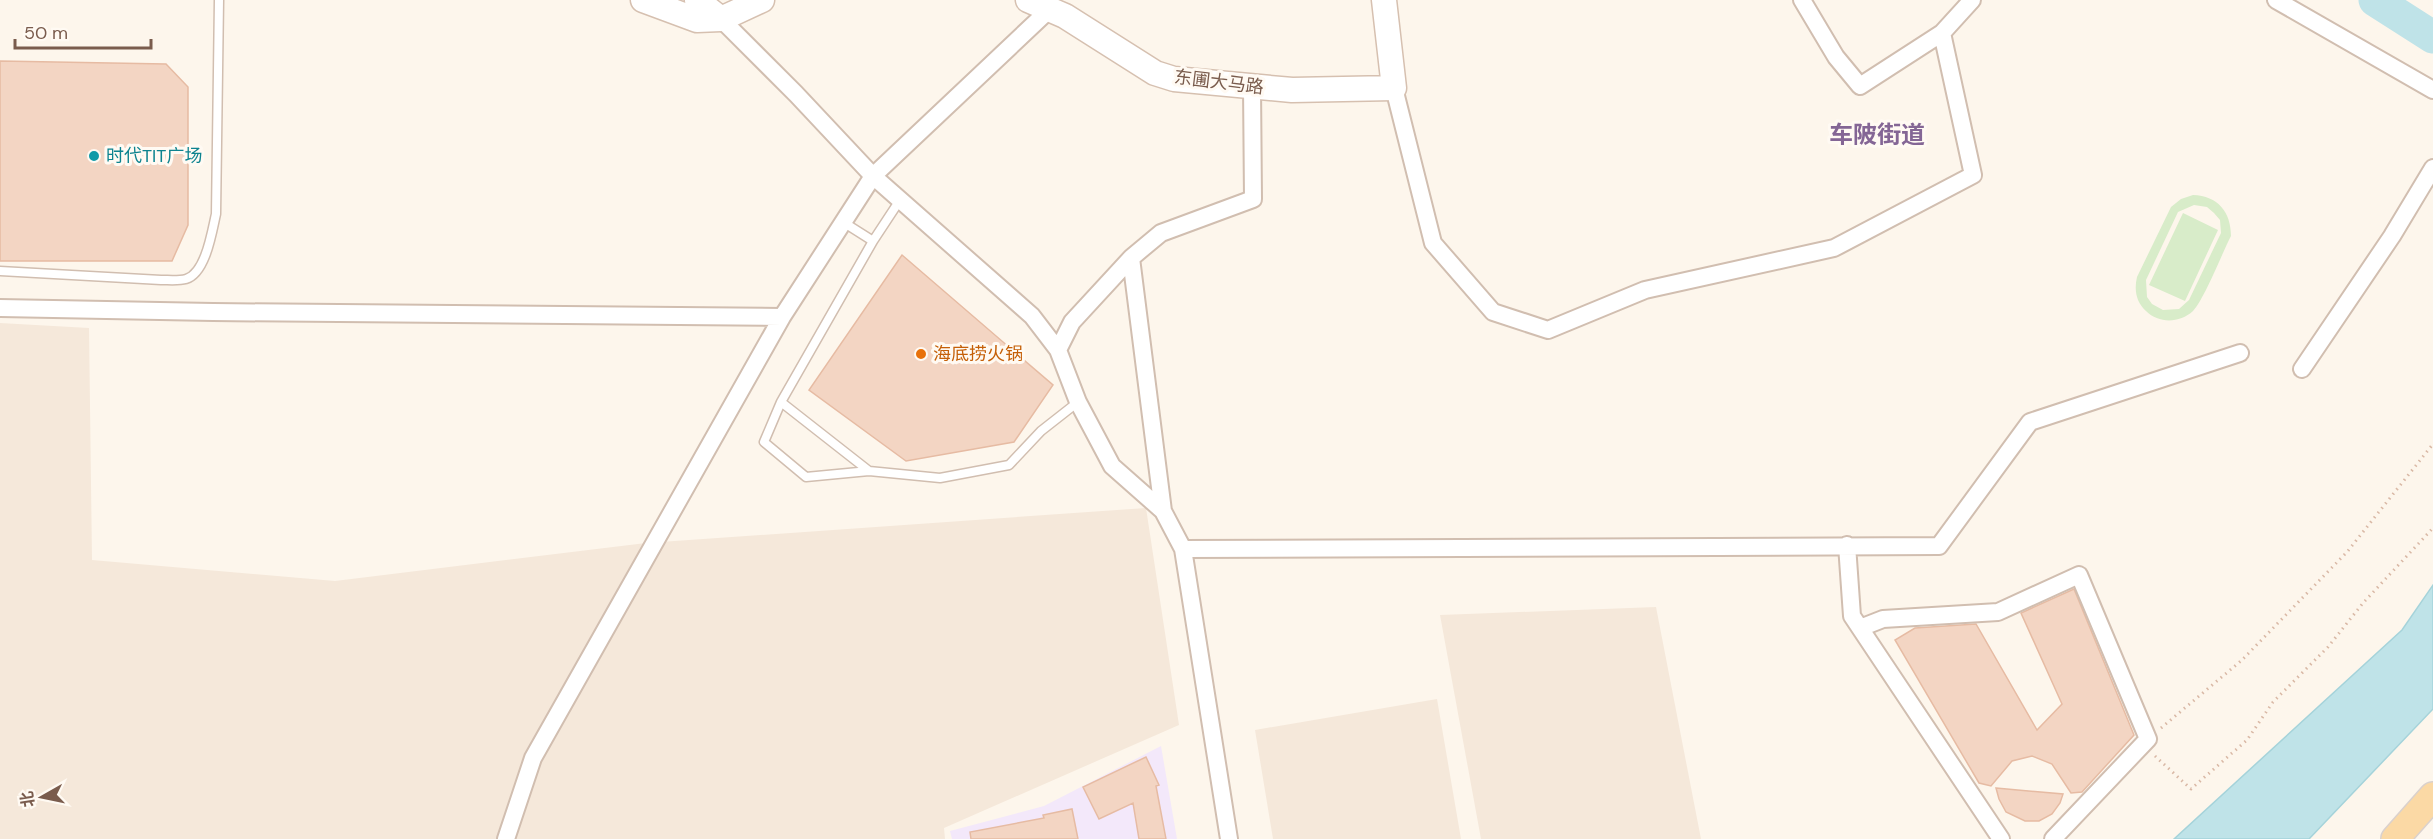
<svg xmlns="http://www.w3.org/2000/svg" width="2433" height="839" font-family="'DM Sans','Noto Sans SC',sans-serif">
<style>
.residential{fill:#f5e8da}
.education{fill:#f3e8fa}
.green{fill:#d8ecc9;fill-rule:evenodd}
.water{fill:#bfe3e8;stroke:#a5d3da;stroke-width:1.5}
.lines{fill:none;stroke-linecap:round;stroke-linejoin:round}
.river{stroke:#bfe3e8;stroke-width:33}
.building{fill:#f3d5c3;stroke:#e6bba3;stroke-width:1.5}
.lane-casing{stroke:#d1beb0;stroke-width:11}
.street-casing{stroke:#d1beb0;stroke-width:20}
.secondary-casing{stroke:#d6c0b0;stroke-width:27}
.primary-casing{stroke:#dad1cd;stroke-width:30}
.path{stroke:#d9b8a5;stroke-width:3;stroke-dasharray:1.5 4.5;stroke-linecap:butt}
.lane{stroke:#fff;stroke-width:8}
.street{stroke:#fff;stroke-width:16}
.secondary{stroke:#fff;stroke-width:24}
.primary{stroke:#fbd9a5;stroke-width:27}
.culture-dot{fill:#0f9aa8;stroke:#fffaf3;stroke-width:2}
.food-dot{fill:#e8710a;stroke:#fffaf3;stroke-width:2}
.labels{text-anchor:middle;dominant-baseline:central;stroke-width:6;stroke-linejoin:round;paint-order:stroke}
.street-label{font-size:18px;fill:#7a5c4d;stroke:#fffaf3}
.culture-label{font-size:18px;fill:#0d838f;stroke:#fffaf3;text-anchor:start}
.food-label{font-size:18px;fill:#c56008;stroke:#fffaf3;text-anchor:start}
.district-label{font-size:24px;font-weight:bold;fill:#846695;stroke:#fffaf3}
</style>
<rect width="100%" height="100%" fill="#fdf6ec"/>
<path class="residential" d="M0,323L89,328L92,560L335,581L646,543L1146,508L1179,725L944,828L945,839H0Z
M1656,607L1701,839H1481L1440,615Z
M1437,699L1461,839H1273L1255,730Z"/>
<path class="education" d="M1161,746L1177,839H952L950,831L1044,806Z"/>
<path class="green" d="M2193,195C2218,196 2231,212 2231,236C2222,253 2205,298 2193,311C2180,323 2159,324 2146,311C2136,302 2134,290 2137,277L2171,207L2181,199ZM2194,205L2207,207L2214,213L2220,220L2221,233L2189,300L2179,309L2163,310L2152,304L2147,297L2146,280L2178,212Z
M2183,213L2218,230L2185,301L2149,285Z"/>
<path class="water" d="M2433,585V709L2309,839H2174L2402,630Z"/>
<g class="lines">
<path class="river" d="M2375,0L2433,37"/>
</g>
<path class="building" d="M0,61L166,64L188,87V225L172,261H0Z
M902,255L1053,385L1014,442L906,461L809,390Z
M2074,589L2134,735L2082,792L2071,793L2052,764L2032,756L2012,761L1991,786L1979,783L1895,640L1915,628L1976,624L2037,730L2062,704L2021,613Z
M1146,757L1159,785L1156,786L1166,839H1139L1133,803L1099,819L1083,787Z
M1996,788L2063,794L2060,803L2052,814L2039,821H2025L2006,812L1999,799Z
M1072,809L1078,839H971L970,832L1044,818L1043,815Z"/>
<g class="lines">
<g class="lane-casing">
<path id="lane" d="M843,222L873,241L781,402L869,471L940,478L1009,465L1041,431L1078,402
M873,241L900,200
M0,271L161,280C169,280 179,281 186,279C206,273 212,231 216,214L219,0
M781,402L764,442L806,477L869,471"/>
</g>
<g class="street-casing">
<path id="street" d="M1802,0L1836,57L1860,86L1942,33L1972,0
M2276,0L2433,90
M721,19L796,94L873,176L1032,316L1058,350L1078,402L1112,466L1163,511
M1394,88L1433,243L1493,312L1548,330L1645,290L1834,248L1973,175L1942,33
M0,308L213,312L782,317
M1058,350L1072,322L1131,258
M2302,369L2392,236L2433,168
M1847,545L1852,616L2001,839
M1183,549L1939,546L2030,422L2240,353
M1860,628L1883,619L1998,612L2079,575L2148,739L2053,839
M506,839L533,758L782,317L873,176L1050,9
M1229,839L1183,549L1163,511L1131,258L1161,233L1253,199L1252,87"/>
</g>
<g class="secondary-casing">
<path id="secondary" d="M643,0L697,20L721,19L762,0
M697,0L721,19
M1028,0L1065,16L1155,73L1174,79L1292,90L1394,88L1384,0"/>
</g>
<g class="primary-casing">
<path id="primary" d="M2395,839L2433,796"/>
</g>
<path class="path" d="M2161,728L2242,660L2347,552L2433,444
M2155,756L2191,789L2247,740L2273,702L2328,647L2363,603L2433,528"/>
<use href="#lane" class="lane"/>
<use href="#street" class="street"/>
<use href="#secondary" class="secondary"/>
<use href="#primary" class="primary"/>
</g>
<circle class="culture-dot" cx="94" cy="156" r="6"/>
<circle class="food-dot" cx="921" cy="354" r="6"/>
<g class="labels">
<g class="street-label">
<text transform="translate(1219 82) rotate(7)">东圃大马路</text>
</g>
<g class="culture-label">
<text x="106" y="156">时代TIT广场</text>
</g>
<g class="food-label">
<text x="933" y="354">海底捞火锅</text>
</g>
<g class="district-label">
<text x="1877" y="134">车陂街道</text>
</g>
</g>
<g transform="translate(42 797) rotate(261)" stroke="#fffaf3" stroke-width="4.5" paint-order="stroke">
<path d="M0-4.5L10 22L0 15L-10 22Z" fill="#7a5c4d"/>
<text y="-9" font-size="16" font-weight="bold" text-anchor="middle" fill="#7a5c4d">北</text>
</g>
<path d="M15 39v9h136v-9" fill="none" stroke="#7a5c4d" stroke-width="3"/>
<text x="24" y="39" font-size="18" fill="#7a5c4d" stroke="#fffaf3" stroke-width="4.5" paint-order="stroke">50 m</text>
</svg>
